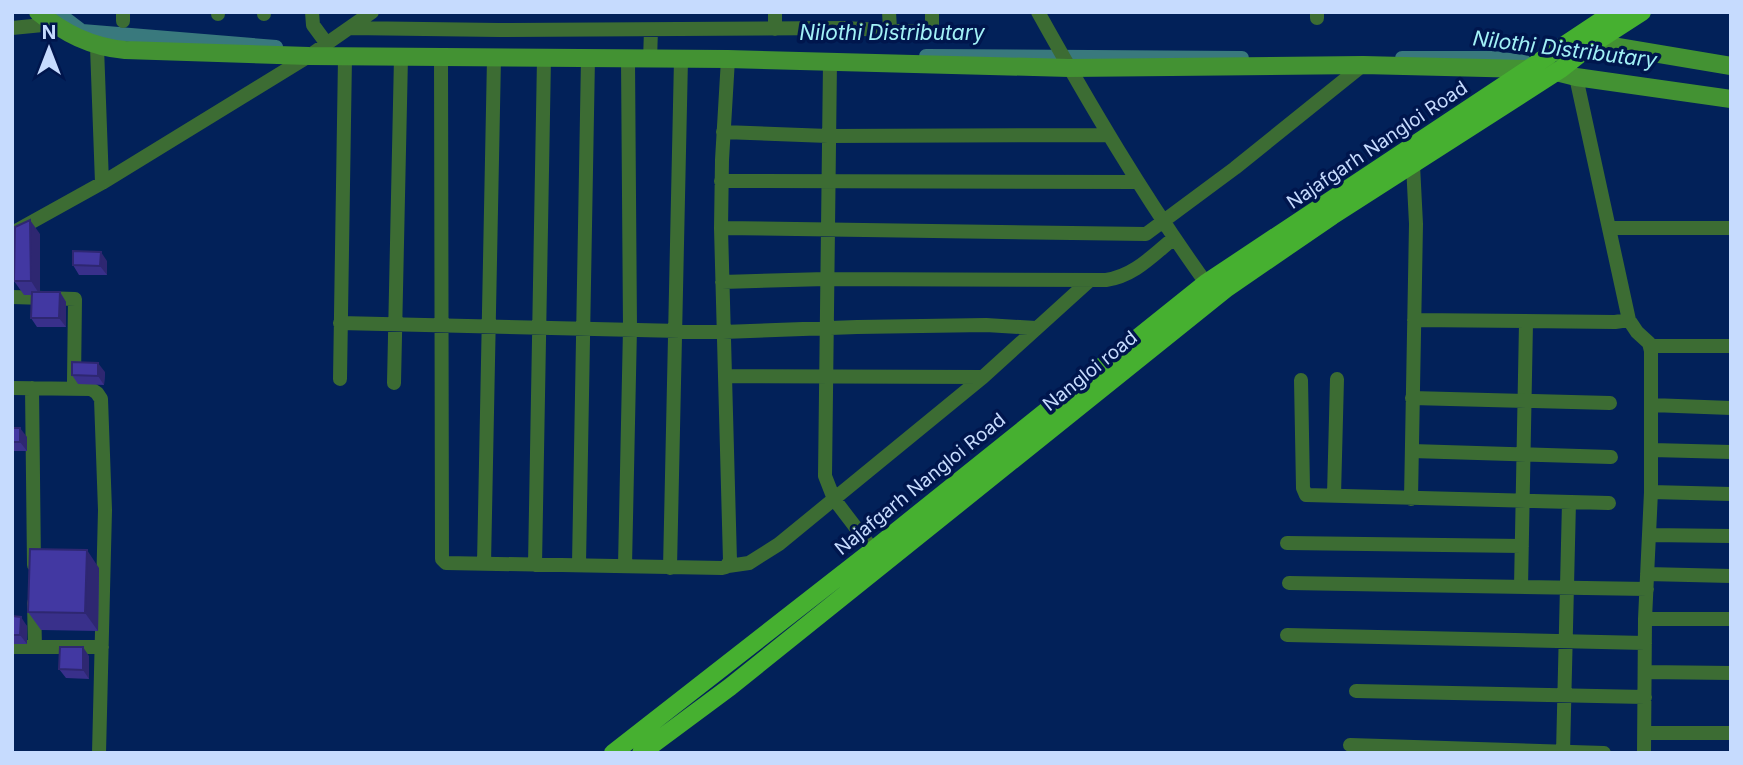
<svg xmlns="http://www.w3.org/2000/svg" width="1743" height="765" font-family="Inter,sans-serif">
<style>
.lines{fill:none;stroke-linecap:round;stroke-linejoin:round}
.canal{stroke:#39797d;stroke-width:14}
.street{stroke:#3c6c33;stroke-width:14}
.secondary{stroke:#439233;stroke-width:18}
.primary{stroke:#46b030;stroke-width:18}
.wall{fill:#39308b}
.shaded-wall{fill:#2e2771}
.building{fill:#4238a2;stroke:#2e2771;stroke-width:2}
.labels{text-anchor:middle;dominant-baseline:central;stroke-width:7;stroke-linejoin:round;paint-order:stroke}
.street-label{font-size:19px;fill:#c6dbfe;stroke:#00164d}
.water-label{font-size:21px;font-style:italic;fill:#a2f1f6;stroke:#00164d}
</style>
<rect width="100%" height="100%" fill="#022159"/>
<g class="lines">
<path class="canal" d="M57,12L82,31L276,47
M926,56L1242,58
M1402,58H1493L1525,62"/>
<path class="street" d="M312,12L313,25L327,44
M775,12V29
M889,12L890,29
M1038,12C1090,105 1144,197 1206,283
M218,14V12
M264,14V12
M1317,18V12
M123,21V12
M12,28L53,24
M350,28L499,30L844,28L922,32L932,28V12
M97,47L102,183
M441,58L442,559L446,563L722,568L726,567L730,561L721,228L722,160L728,59
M650,60L651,30
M830,62L825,476L834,499L879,558
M1576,77L1629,320L1637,332L1649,343L1651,351V492L1645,619L1644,753
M723,132L828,136L1109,135
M721,181L1138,182
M721,228L1146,234L1235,168L1363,65
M1609,228H1731
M12,233L102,183L309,56L372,12
M722,282L826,279L1106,280C1134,276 1152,256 1174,238
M12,297L75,299L74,381
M1414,320L1615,322L1629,320
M340,323L723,332L857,327L986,325L1036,328
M1650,346H1731
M726,376L983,377
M340,379L345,57
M1301,380L1303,488L1306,495L1609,503
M394,383L401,57
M12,388L91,389L97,393L101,399L105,510L99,753
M32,388L34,565
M1412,398L1610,403
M1651,405L1731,408
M1652,450L1731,452
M1412,451L1611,457
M1651,492L1731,494
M1334,495L1337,379
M1411,499L1416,224L1413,165
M1649,535L1731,536
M1287,543L1522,546
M484,564L494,58
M579,564L588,58
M535,565L544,58
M625,566L630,328L628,60
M728,566L749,563L779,544L983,377L1090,280
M670,568L681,59
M1647,574L1731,576
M1289,583L1647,589
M1521,587L1526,323
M34,603L35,647
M1645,619H1731
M1287,635L1645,643
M12,647H102
M1645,672L1731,673
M1356,691L1645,697
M1645,733H1731
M1350,745L1604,753
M1563,753L1569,502"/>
<path class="secondary" d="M38,12C64,33 91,47 125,50L309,56L728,59L1069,68L1363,65L1531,69
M1585,36L1594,43L1731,66
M1544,69L1576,77L1731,99"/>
<path class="primary" d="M613,753L873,550L1206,283L1614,12
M641,753L730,687L1227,288L1332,216L1561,69L1594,43L1642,12"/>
</g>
<path class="wall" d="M40,234V292H60L66,302V327H37L31,318V295H24L14,281Z
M107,261V275H79L73,265Z
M105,372L104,385L78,384L72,375Z
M12,428L27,437V451H12Z
M99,568L98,631L41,630L28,612Z
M12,616L27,626V644H12Z
M89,656V679L66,678L59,669Z"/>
<path class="shaded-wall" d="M30,220L40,234V295L31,281Z
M101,252L107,261V275L100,266Z
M60,292L66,302V327L59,318Z
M98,363L105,372L104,385L98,376Z
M20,428L27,437V451L20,442Z
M87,550L99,568L98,631L85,613Z
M21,617L27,626V644L20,635Z
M83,647L89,656V679L83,670Z"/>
<path class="building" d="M30,220L31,281H14L15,227Z
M73,251L101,252L100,266L73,265Z
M32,292H60L59,318H31Z
M72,362L98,363V376L72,375Z
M12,428H20V442H12Z
M30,549L87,550L85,613L28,612Z
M12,616L21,617L20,635H12Z
M60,647H83V670L59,669Z"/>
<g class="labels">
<g class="street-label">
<text transform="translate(1377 145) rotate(-34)">Najafgarh Nangloi Road</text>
<text transform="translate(1090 371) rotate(-39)">Nangloi road</text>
<text transform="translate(920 484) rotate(-39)">Najafgarh Nangloi Road</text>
</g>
<g class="water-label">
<text x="892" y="32">Nilothi Distributary</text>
<text transform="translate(1565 49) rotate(7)">Nilothi Distributary</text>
</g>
</g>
<rect width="1743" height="765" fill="none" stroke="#c6dbfe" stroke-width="28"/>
<g transform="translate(49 49)" stroke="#00164d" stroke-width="5" paint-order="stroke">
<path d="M0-5L12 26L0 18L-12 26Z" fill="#c6dbfe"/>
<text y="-10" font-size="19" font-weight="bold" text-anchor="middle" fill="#c6dbfe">N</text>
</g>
</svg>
